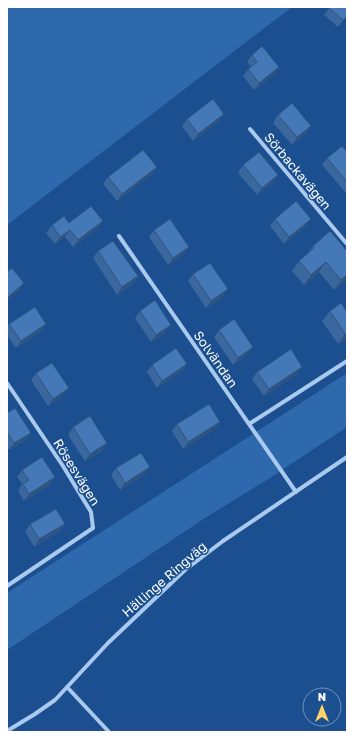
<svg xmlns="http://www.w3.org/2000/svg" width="354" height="739" font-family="'Golos Text',sans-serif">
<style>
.green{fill:#2e69ad}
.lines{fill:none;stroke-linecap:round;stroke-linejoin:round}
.minor{stroke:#a9c9ee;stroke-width:4}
.wall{fill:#3a679d}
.shaded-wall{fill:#305480}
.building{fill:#4478b7;stroke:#305480}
.labels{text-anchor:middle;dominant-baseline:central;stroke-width:3;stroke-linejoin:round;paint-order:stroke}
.street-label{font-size:13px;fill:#fff;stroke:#1b4f8f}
</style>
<rect width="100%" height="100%" fill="#1b4f8f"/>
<path class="green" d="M7,7H292L7,225Z
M347,373V427L270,478L205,518L7,650V593Z"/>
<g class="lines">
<path class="minor" d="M250,129L347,244
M119,236L296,492
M7,383L63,466L91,512L93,528L7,586
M249,424L347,361
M67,687L109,732
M7,731L35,714L55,700L108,643L185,570L223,541L347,457"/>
</g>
<path class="wall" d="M330,7L347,17L338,27L324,15Z
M252,55L279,67L274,75L254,90L243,76L248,69L251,67L247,62Z
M278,115L311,126L306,133L292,145L273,123Z
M187,119L219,121L193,141L182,126Z
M347,152V192L346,193L322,165L327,158Z
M243,165L273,182L257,195L238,173Z
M157,167L152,174L117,201L103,184L108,177Z
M275,219L306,226L284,244L270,226Z
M103,221L98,228L73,247L65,237L55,244L46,233L52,225L69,223Z
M154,230L184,254L168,265L149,237Z
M313,246L347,279L334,290L319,272L304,285L292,271L299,261L308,253Z
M98,251L138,276L133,284L117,295L93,258Z
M193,274L223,297L206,308L188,281Z
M341,303L347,338L338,344L322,321L330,311Z
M140,311L166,332L151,342L135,318Z
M9,324H46L41,331L16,348L7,335V327Z
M219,330L253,347L248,354L233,365L214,337Z
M187,364L182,371L157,388L147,372L152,365Z
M257,372L297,374L264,396L252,379Z
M36,373L64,395L48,406L31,380Z
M7,413L31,433L26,440L9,450L7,447Z
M220,422L215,429L183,449L172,431L177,424Z
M73,427L102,451L85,461L68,435Z
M150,467L145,474L120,490L111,475L116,468Z
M22,470L50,485L24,501L18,491L22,484L17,477Z
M30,524H65L60,531L34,547L25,531Z"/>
<path class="shaded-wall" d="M347,16V17L338,27L343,20Z
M279,67L274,75L254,90L259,83Z
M224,114L219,121L193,141L198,134Z
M311,126L306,133L292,145L297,137Z
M157,167L152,174L117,201L122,194Z
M278,175L273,182L257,195L262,188Z
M311,219L306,226L284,244L289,237Z
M103,221L98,228L73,247L78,240Z
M70,230L65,237L55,244L60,237Z
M189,247L184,254L168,265L173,258Z
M326,262L319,272L304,285L311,275Z
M347,275V279L334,290L341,280Z
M138,276L133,284L117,295L122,287Z
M24,283L19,291L7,301V298Z
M228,289L223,297L206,308L211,301Z
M46,324L41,331L16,348L21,341Z
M171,325L166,332L151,342L156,335Z
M347,332V338L338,344L345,334Z
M253,347L248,354L233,365L238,358Z
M187,364L182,371L157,388L162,381Z
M302,367L297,374L264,396L269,389Z
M69,388L64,395L48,406L53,399Z
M220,422L215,429L183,449L188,442Z
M31,433L26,440L9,450L14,443Z
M107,443L102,451L85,461L90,454Z
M150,467L145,474L120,490L125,483Z
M55,477L50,485L24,501L29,494Z
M65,524L60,531L34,547L39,539Z"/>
<path class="building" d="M330,7H347V16L343,20L329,8Z
M262,46L279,67L259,83L248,69L257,62L252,55Z
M213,99L224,114L198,134L187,119Z
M292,103L311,126L297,137L278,115Z
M342,146L347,152V182L327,158Z
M143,150L157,167L122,194L108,177Z
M259,152L278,175L262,188L243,165Z
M296,201L311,219L289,237L275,219Z
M91,206L103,221L78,240L70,230L60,237L52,225L64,216L69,223Z
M170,219L189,247L173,258L154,230Z
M330,231L347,251V275L341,280L326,262L311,275L299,261L314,248L313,246Z
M113,241L138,276L122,287L98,251Z
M210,263L228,289L211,301L193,274Z
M12,268L24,283L7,298V272Z
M155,300L171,325L156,335L140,311Z
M341,303L347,312V332L345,334L330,311Z
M35,307L46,324L21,341L9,324Z
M234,319L253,347L238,358L219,330Z
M176,348L187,364L162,381L152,365Z
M291,349L302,367L269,389L257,372Z
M52,363L69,388L53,399L36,373Z
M209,404L220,422L188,442L177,424Z
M15,408L31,433L14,443L7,432V413Z
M90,416L107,443L90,454L73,427Z
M141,453L150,467L125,483L116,468Z
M42,457L55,477L29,494L23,484L29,480L22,470Z
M56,509L65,524L39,539L30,524Z"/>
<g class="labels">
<g class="street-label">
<text transform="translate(298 171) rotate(50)">Sörbackavägen</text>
<text transform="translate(216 359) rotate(55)">Solvändan</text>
<text transform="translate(77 472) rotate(58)">Rösesvägen</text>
<text transform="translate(164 579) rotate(-41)">Hällinge Ringväg</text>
</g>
</g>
<rect width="354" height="739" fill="none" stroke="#ffffff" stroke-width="16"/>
<g transform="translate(322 707)"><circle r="19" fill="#1b4f8f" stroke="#7695bc"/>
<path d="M0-3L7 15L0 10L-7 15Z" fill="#ffd166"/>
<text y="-6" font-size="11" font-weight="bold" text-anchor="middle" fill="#ffffff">N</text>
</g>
</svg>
